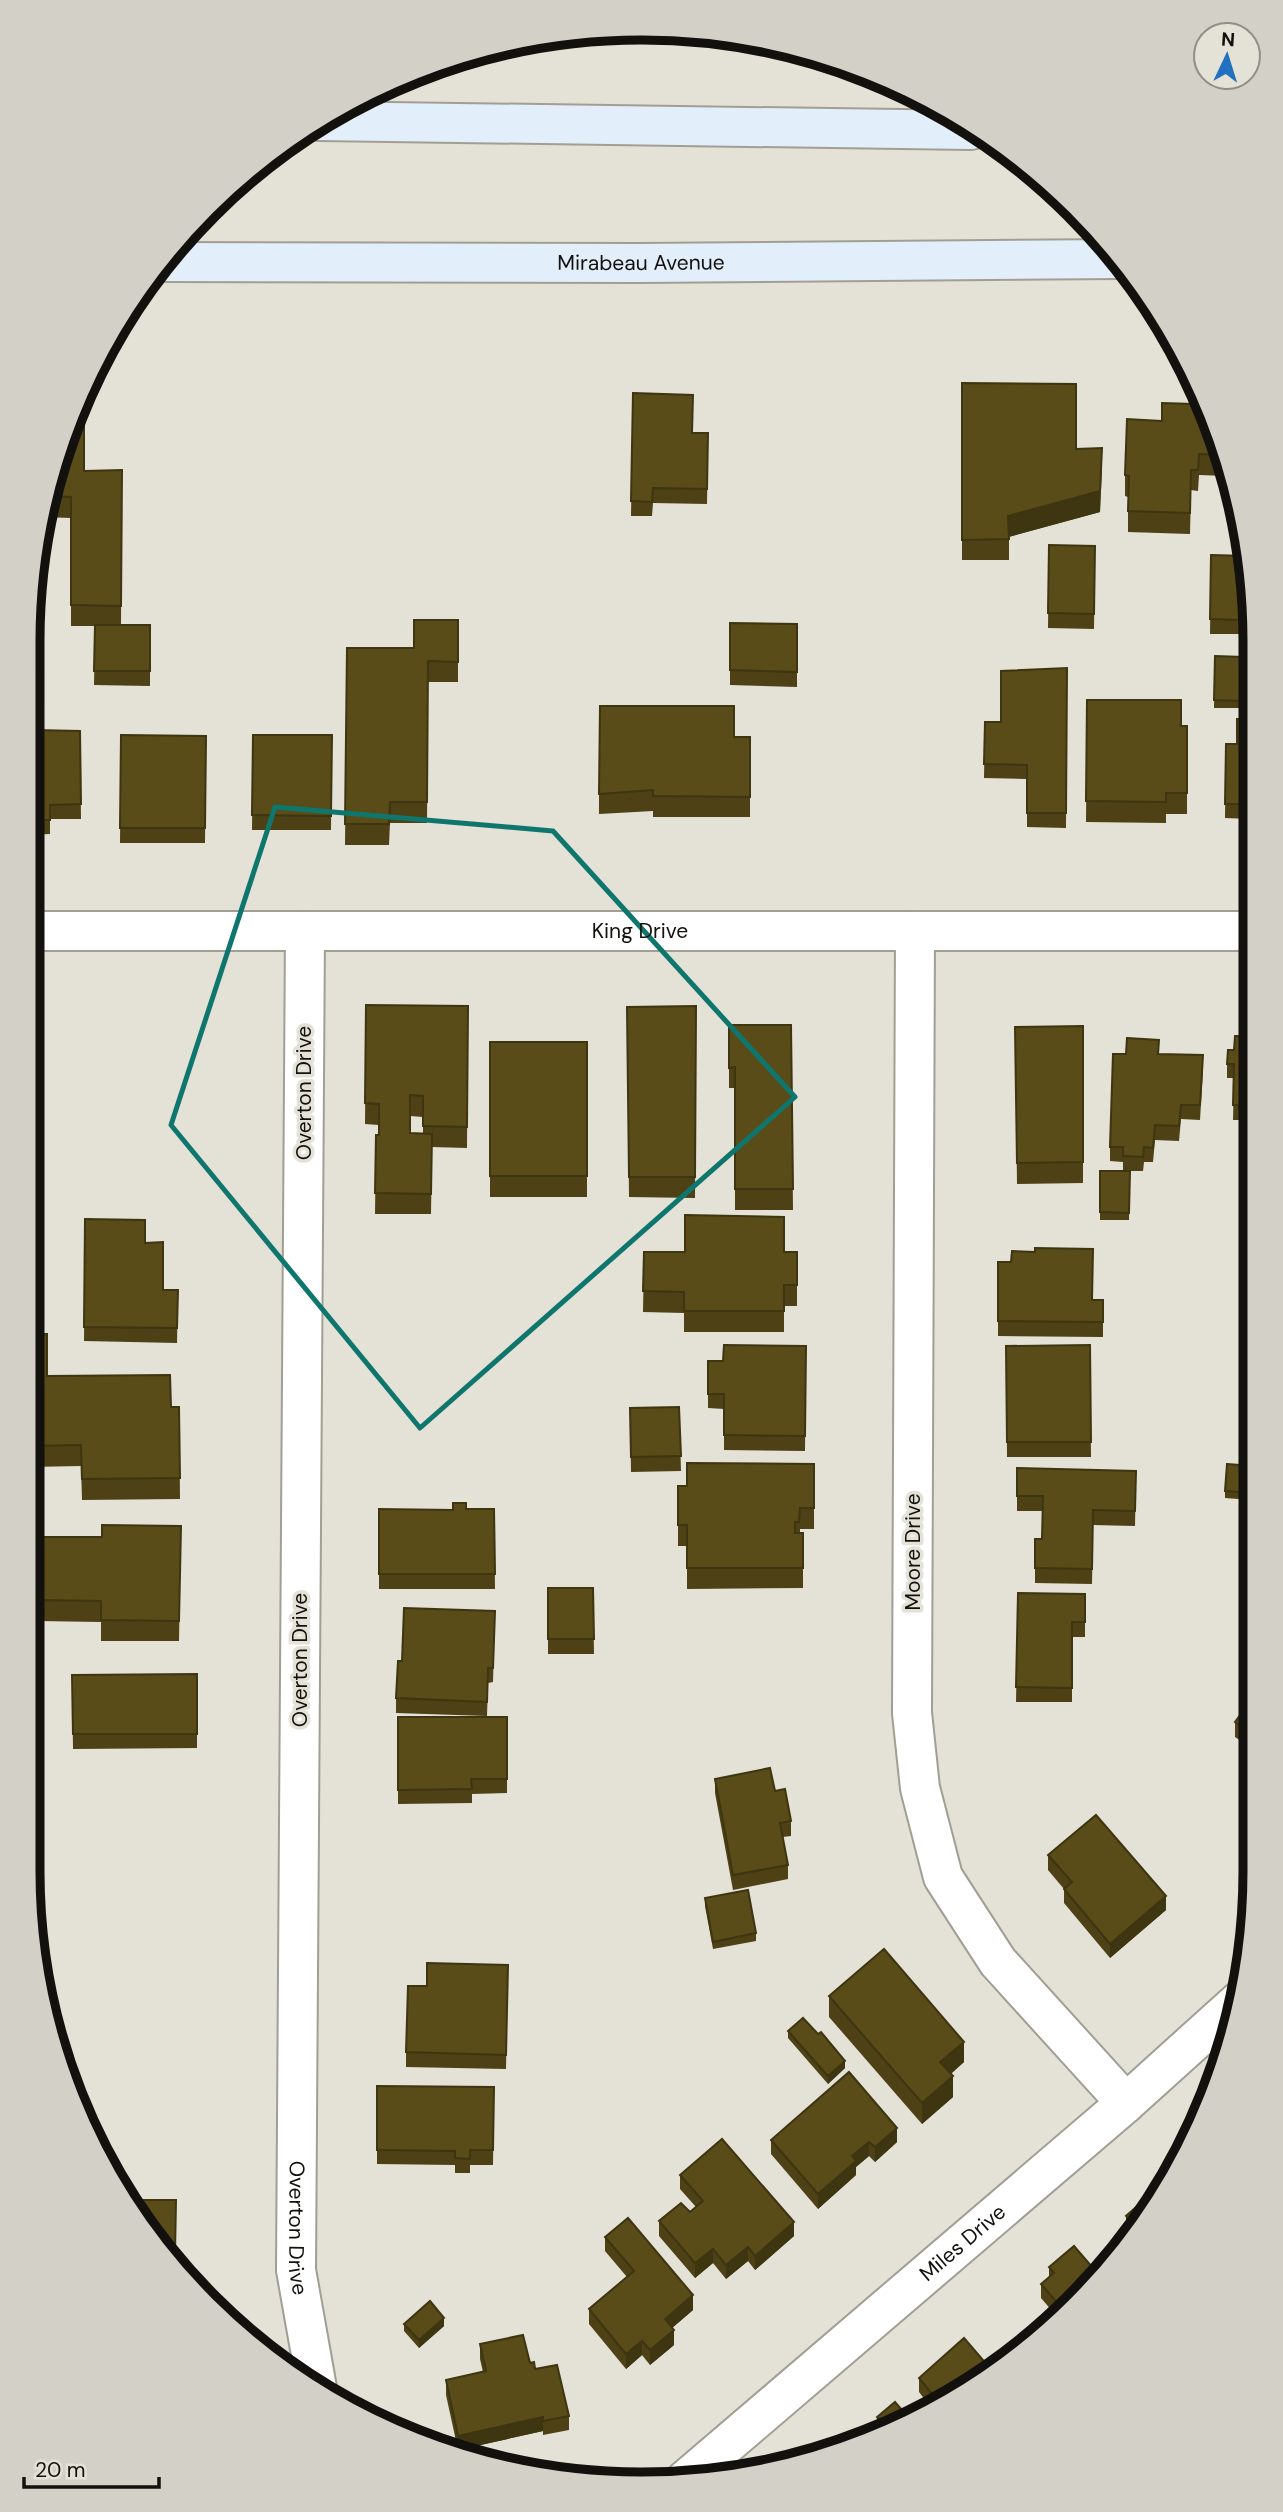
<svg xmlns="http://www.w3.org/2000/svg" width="1283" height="2512" font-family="'DM Sans',sans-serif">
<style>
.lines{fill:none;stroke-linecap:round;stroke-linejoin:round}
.street-casing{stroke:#a19e94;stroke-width:42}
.secondary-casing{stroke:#a19e94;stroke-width:42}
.street{stroke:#fff;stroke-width:38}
.secondary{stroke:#e3eefb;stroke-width:38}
.wall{fill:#4d4115;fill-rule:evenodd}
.shaded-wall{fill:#3e3511}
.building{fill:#594c18;stroke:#3e3511;stroke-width:2}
.marked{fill:none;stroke:#0f766e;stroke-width:5;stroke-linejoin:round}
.labels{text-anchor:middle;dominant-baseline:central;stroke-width:7;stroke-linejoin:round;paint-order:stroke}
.street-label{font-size:21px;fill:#12110d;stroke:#e4e1d7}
.rim{fill:none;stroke:#12110d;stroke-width:9}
</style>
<rect width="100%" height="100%" fill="#e4e1d7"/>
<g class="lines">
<g class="street-casing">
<g id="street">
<path id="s1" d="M29,931H1251"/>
<path id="s2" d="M305,931L296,2270L317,2388"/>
<path d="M915,931L912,1713L920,1788L943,1877L998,1962L1126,2103"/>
<path id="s3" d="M683,2482L1126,2103L1239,2001"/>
</g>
</g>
<g class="secondary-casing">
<g id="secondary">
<path d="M319,121L971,130"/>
<path id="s4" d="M161,262L639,263L1119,259"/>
</g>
</g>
<use href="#street" class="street"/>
<use href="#secondary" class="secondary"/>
</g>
<path class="wall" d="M962,383L1102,469L1100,512L1009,537V560H962Z
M633,393L693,433H708L707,504L653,503L652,516H631Z
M1195,408H1209L1227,476L1199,475L1198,491L1191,490L1190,534L1128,532V497L1125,496V475L1162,421Z
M122,470L121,625H150V686L94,685L95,626H71V518L43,517L49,483L84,471Z
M1229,483L1233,500H1229Z
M1049,545L1095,546L1094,629L1048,628Z
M1211,555L1250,561V622H1244L1243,634H1210Z
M458,620V682H428L427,823H390L389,845H345L347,648H414Z
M730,623L797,624V687L730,685Z
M1215,656L1243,657L1241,708H1214Z
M1067,668L1066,828L1027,827V779L984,778L985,722H1001Z
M1087,700L1181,726H1187V814H1166V823L1086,822Z
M1250,719V819L1225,818L1226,744H1237Z
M29,724L34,730L80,731L81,819H50V834L29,835Z
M121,735L206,736L205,843H120Z
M253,735H332L331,830H252Z
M734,737H750V817H653V811L599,814V794Z
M366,1005L468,1006L467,1148L432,1147L431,1214H375L376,1135H379V1125L365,1124ZM410,1116L423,1117V1133H410Z
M696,1006L695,1198L629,1197L627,1007Z
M729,1025H791L793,1210H735V1088H729Z
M1083,1026V1183L1017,1184L1015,1027Z
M1251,1036V1120H1233L1234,1078H1227V1064L1234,1050Z
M490,1042H587V1197H490Z
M1159,1054L1203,1070L1200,1120L1181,1119L1179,1141L1155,1140L1153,1162H1144L1143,1171H1123V1162L1110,1161V1147Z
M1100,1171H1130L1129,1220H1100Z
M85,1219L145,1243L163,1290H178L177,1343L84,1341Z
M644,1252H784L797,1273V1306H784V1332H684V1313L643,1312Z
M998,1262L1093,1300H1103V1337L998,1336Z
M29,1334L47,1376L171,1407H179L180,1499L82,1500L81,1466L28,1467Z
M1090,1345L1091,1457H1007L1006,1346Z
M806,1346L805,1451L724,1450V1409L708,1408V1361H723Z
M679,1407L681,1471L631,1472L630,1408Z
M814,1464V1529H800V1533H803V1588L687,1589V1546H678V1525L687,1486Z
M1252,1466V1500L1225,1498V1491Z
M1017,1468L1136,1471L1135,1526L1093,1525L1092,1584L1035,1583V1539H1042V1511H1017Z
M379,1509H494L495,1589H379Z
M181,1526L179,1641H101V1622L37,1621L38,1537H102Z
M548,1588H593L594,1654H548Z
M1018,1593L1085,1594V1637H1072V1702H1016Z
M495,1611L493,1682L488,1683L487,1716L396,1713V1698L402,1661Z
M197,1674V1748L73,1749L72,1675Z
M1253,1697V1749L1235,1737V1722Z
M398,1717H507V1793L472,1794V1803L398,1804Z
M715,1779L775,1791L791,1821V1836L783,1837L788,1865V1879L733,1890L715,1793Z
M1048,1855L1166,1910L1110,1958L1064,1903V1889L1048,1870Z
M705,1898L756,1933V1941L713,1949L705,1906Z
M508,1965L506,2069L406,2067V2052L427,1986Z
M829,1996L964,2062L951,2074L953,2097L922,2124L829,2017Z
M788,2031L845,2068L828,2084L788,2038Z
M377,2086L494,2087L493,2165H470V2173H455V2165L377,2164Z
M771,2140L897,2142L875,2162L869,2156L856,2167V2175L818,2209L771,2154Z
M680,2175L794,2236L755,2270L748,2261L726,2279L713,2263L695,2278L659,2236V2221L690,2212L696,2207L680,2189Z
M176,2200L175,2263L155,2244Z
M1155,2201L1130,2242L1126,2237V2216Z
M605,2237L693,2310L672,2328L674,2345L650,2365L642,2355L626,2369L589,2324V2309L627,2277L605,2251Z
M1049,2267L1099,2275L1046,2331L1031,2341V2331L1053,2312L1041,2298V2284L1049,2277Z
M404,2324L444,2326L419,2348L404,2331Z
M480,2344L530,2363L569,2416V2430L543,2435V2431L458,2450L446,2395V2380L483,2372L480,2359Z
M1002,2359L929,2405L919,2392V2378L988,2366Z
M877,2417H908L880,2435L877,2431Z"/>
<path class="shaded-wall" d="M1102,448L1100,512L1008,537V516Z
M1166,1896V1910L1110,1958V1944Z
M964,2042V2062L940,2082V2062Z
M845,2061V2068L828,2084V2076Z
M953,2076V2097L922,2124V2103Z
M897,2128V2142L875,2162V2147Z
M869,2142V2156L856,2167V2175L818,2209V2194L852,2156Z
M794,2222V2236L755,2270V2256Z
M748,2247V2261L726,2279V2265Z
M713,2249V2263L695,2278V2263Z
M693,2295V2310L665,2334V2319Z
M444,2318V2326L419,2348V2340Z
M674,2330V2345L650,2365V2350Z
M642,2341V2355L626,2369V2354Z
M543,2417V2431L458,2450V2436Z"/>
<path class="building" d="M962,383L1076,384V449L1102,448L1100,491L1008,516L1009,539L962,540Z
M84,389V471L122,470L121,606L71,605V497L47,496L49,483Z
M633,393L693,395L692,433H708L707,489L653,488L652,502L631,501Z
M1162,403L1194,404L1195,408H1209L1221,455L1199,454L1198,470H1191L1190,513L1128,511L1129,476L1125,475L1127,419L1162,421Z
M1049,545L1095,546L1094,614L1048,613Z
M1211,555L1248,556L1250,561V608H1244L1243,620L1210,619Z
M414,620H458V662L428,661L427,802H390L389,824H345L347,648H414Z
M730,623L797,624V672L730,670Z
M95,625H150V671H94Z
M1215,656L1243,657L1241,701L1214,700Z
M1067,668L1066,813H1027V765L984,764L985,722H1001V671Z
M1087,700H1181V726H1187V793H1166V802L1086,801Z
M600,706H734V737H750V797L653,796V790L599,794Z
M1237,719H1250V804H1225L1226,744H1237Z
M29,724H33L34,730L80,731L81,804L50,805V820H29Z
M121,735L206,736L205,828H120Z
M253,735H332L331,816L252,815Z
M366,1005L468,1006L467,1127L423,1126V1096L410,1095V1133L432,1134L431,1194L375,1193L376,1135H379V1104L365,1103Z
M696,1006L695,1177H629L627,1007Z
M729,1025H791L793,1189H735V1067L729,1068Z
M1083,1026V1162L1017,1163L1015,1027Z
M1235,1036H1251V1106L1233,1105L1234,1064H1227L1228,1050H1234Z
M1127,1038L1159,1040L1158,1054L1203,1055L1200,1105H1181L1179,1126L1155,1125L1153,1148L1144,1147L1143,1157L1123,1156V1147H1110L1113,1054H1126Z
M490,1042H587V1176H490Z
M1100,1171H1130L1129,1213L1100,1212Z
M685,1215L784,1217V1252H797V1285H784V1311H684V1292L643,1291L644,1252H685Z
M85,1219L145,1220V1243L163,1242V1290H178L177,1328L84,1327Z
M1035,1248L1093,1249L1092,1300H1103V1322L998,1321V1262H1011L1012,1251L1035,1252Z
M29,1334H47V1376L170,1375L171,1407H179L180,1478L82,1479L81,1445L28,1446Z
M724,1345L806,1346L805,1436L724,1435V1394H708V1361H723Z
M1090,1345L1091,1442H1007L1006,1346Z
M679,1407L681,1456L631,1457L630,1408Z
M687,1463L814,1464V1508H800L799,1522H795V1533H803V1568H687V1525H678V1486H687Z
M1227,1464L1252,1466V1493L1225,1491Z
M1017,1468L1136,1471L1135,1511L1093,1510L1092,1569L1035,1568V1539H1042L1043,1496H1017Z
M453,1503H466V1509H494L495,1574H379V1509L453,1510Z
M102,1525L181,1526L179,1621L101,1620V1601L37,1600L38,1537H102Z
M548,1588H593L594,1639H548Z
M1018,1593L1085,1594V1622H1072V1688L1016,1687Z
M404,1608L495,1611L493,1668H488L487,1702L396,1698L398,1661H402Z
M197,1674V1734H73L72,1675Z
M1253,1697V1735L1235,1722Z
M398,1717H507V1779H471L472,1789L398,1790Z
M770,1768L775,1791L785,1789L791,1821L780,1823L788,1865L733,1875L715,1779Z
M1096,1815L1166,1896L1110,1944L1064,1889L1072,1882L1048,1855Z
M748,1890L756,1933L713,1942L705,1898Z
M884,1949L964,2042L940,2062L953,2076L922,2103L829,1996Z
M427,1963L508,1965L506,2055L406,2052L408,1986H427Z
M803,2018L818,2034L821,2032L845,2061L828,2076L788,2031Z
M849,2072L897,2128L875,2147L869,2142L852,2156L856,2161L818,2194L771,2140Z
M377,2086L494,2087L493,2150H470V2159L455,2158V2151L377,2150Z
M722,2139L794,2222L755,2256L748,2247L726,2265L713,2249L695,2263L659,2221L681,2203L690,2212L703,2201L680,2175Z
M1150,2195L1155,2201L1137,2230L1126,2216Z
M131,2200H176L175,2254H165L155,2244Z
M628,2218L693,2295L665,2319L674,2330L650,2350L642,2341L626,2354L589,2309L634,2271L605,2237Z
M1074,2246L1099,2275L1046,2331L1037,2337L1031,2331L1060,2306L1041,2284L1054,2273L1049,2267Z
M430,2301L444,2318L419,2340L404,2324Z
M523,2335L530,2363L534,2362L535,2369L557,2365L569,2416L543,2421V2417L458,2436L446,2380L486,2371L480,2344Z
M964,2338L988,2366L1000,2356L1002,2359L937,2400L919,2378Z
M895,2402L908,2417L888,2430L877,2417Z"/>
<path class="marked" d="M275,807L553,831L795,1097L420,1428L171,1125Z"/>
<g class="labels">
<g class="street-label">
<text stroke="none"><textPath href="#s4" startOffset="480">Mirabeau Avenue</textPath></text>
<text stroke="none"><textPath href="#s1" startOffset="611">King Drive</textPath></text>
<text transform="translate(304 1093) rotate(-90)">Overton Drive</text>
<text transform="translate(913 1552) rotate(-90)">Moore Drive</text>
<text transform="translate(300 1660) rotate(-90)">Overton Drive</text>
<text stroke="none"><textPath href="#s2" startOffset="1297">Overton Drive</textPath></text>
<text stroke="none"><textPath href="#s3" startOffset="368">Miles Drive</textPath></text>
</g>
</g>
<path d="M0 0H1283V2512H0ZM641 40H642A601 601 0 0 1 1243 641V1871A601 601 0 0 1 642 2472H641A601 601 0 0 1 40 1871V641A601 601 0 0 1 641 40Z" fill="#d3d0c7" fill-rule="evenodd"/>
<path class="rim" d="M641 40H642A601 601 0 0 1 1243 641V1871A601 601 0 0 1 642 2472H641A601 601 0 0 1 40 1871V641A601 601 0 0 1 641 40Z"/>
<g transform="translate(1227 56) rotate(4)"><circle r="33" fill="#e4e1d7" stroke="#908e86" stroke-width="2"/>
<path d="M0-5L12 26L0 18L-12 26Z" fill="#2270c0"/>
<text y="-10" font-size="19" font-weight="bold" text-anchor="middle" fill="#12110d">N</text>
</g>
<path d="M24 2477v10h135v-10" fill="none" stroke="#12110d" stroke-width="3.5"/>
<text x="35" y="2477" font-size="21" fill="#12110d" stroke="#e4e1d7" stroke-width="5" paint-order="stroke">20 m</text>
</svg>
